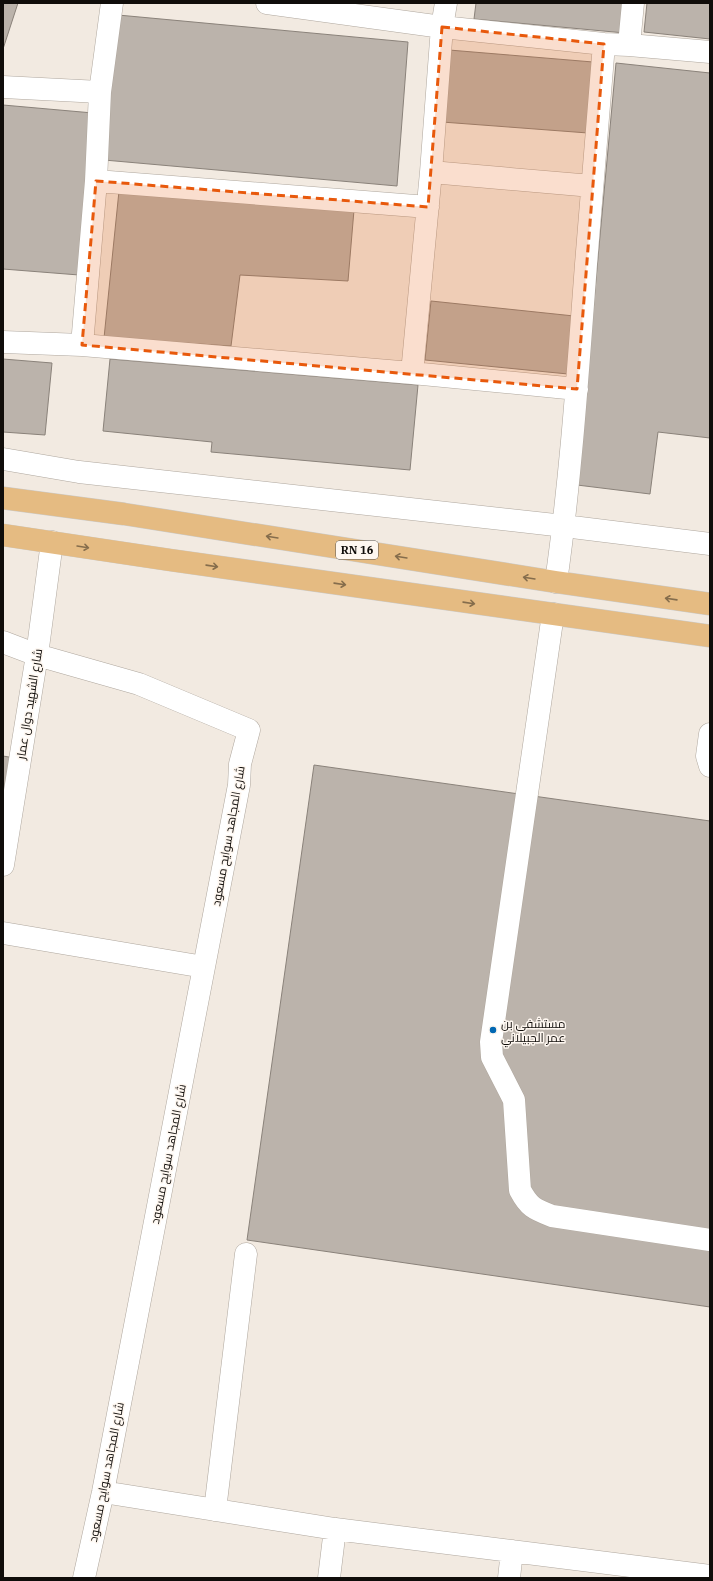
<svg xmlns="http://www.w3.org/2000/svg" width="713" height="1581" font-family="'IBM Plex Serif',Cairo,serif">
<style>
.building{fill:#bbb3ab;stroke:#8a827a}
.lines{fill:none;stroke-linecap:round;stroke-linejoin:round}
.minor-casing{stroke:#afa79e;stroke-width:23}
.major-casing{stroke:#cacac9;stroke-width:23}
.minor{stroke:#fff;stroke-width:22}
.major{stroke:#e5bb82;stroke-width:22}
.oneway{stroke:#856d4c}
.marked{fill:#e8590c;fill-opacity:0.2;stroke:#e8590c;stroke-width:3;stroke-dasharray:8 5;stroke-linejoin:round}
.poi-dot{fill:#0167b3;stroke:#fef7f0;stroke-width:1.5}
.labels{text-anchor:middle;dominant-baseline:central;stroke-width:3;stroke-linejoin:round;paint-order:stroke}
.shield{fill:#fef7f0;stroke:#57534f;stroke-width:1}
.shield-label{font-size:11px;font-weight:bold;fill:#100d0a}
.street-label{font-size:12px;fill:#100d0a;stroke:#fef7f0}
.poi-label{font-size:12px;fill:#100d0a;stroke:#fef7f0;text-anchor:start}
</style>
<rect width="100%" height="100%" fill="#f2eae1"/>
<path class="building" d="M3,3H18L3,49Z
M476,3H627L625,33L474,19Z
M647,3H710V39L644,32Z
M118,15L408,42L397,186L104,160Z
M449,50L593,62L588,133L442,122Z
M616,63L710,73V438L658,432L650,494L577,485Z
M3,105L93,113L79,275L3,269Z
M119,191L354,210L348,281L240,275L231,346L104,338Z
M431,301L574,316L568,374L425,360Z
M3,359L52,363L45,435L3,432Z
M110,359L418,385L410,470L211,452L212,442L103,431Z
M3,756L20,759L3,841Z
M314,765L710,821V1307L247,1240Z"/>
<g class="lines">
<g class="minor-casing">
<path id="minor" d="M267,3L442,27L604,44L629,45L710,52
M629,45L633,3
M3,87L100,92L112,3
M431,172L592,186
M96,181L428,207
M3,342L82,345L412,373L577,389
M82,345L96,181L100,92
M412,373L431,172L442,27L446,3
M3,459L79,472L564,526L710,544
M556,582C571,476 578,370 586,264C592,190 598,117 604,44
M553,614L491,1042L492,1057L514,1100L520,1190C529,1207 534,1209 552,1216L710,1240
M3,642L37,655L139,684L249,730L240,764L239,785L103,1492L84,1578
M710,734L707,756L710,766
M3,865L37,655L52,542
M3,933L204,967
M103,1492L335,1529L710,1576
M215,1510L246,1254
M329,1578L335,1529
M509,1578L512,1551"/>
</g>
<g class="major-casing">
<path id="major" d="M3,498L124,514L556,582L710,604
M3,535L170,560L710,636"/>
</g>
<use href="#minor" class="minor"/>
<use href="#major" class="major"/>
</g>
<defs><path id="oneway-shaft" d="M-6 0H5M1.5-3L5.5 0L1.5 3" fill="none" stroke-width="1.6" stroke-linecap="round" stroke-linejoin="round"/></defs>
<g class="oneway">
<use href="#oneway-shaft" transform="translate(272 537) rotate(-171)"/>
<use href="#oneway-shaft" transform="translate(83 547) rotate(9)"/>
<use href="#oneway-shaft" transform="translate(401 557) rotate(-171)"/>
<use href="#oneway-shaft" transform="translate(212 566) rotate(8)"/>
<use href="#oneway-shaft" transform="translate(529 578) rotate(-171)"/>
<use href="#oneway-shaft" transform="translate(340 584) rotate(8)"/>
<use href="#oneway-shaft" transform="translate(671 599) rotate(-172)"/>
<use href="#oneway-shaft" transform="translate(469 603) rotate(8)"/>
</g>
<path class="marked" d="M442,27L604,44L577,389L82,345L96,181L428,207Z"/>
<circle class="poi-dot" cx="493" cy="1030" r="4"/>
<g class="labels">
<rect class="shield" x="336" y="541" width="42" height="18" rx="3"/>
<g class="shield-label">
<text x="357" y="550">RN 16</text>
</g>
<g class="street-label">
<text transform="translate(29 704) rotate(-81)">شارع الشهيد دوال عمار</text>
<text transform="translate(228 836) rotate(-80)">شارع المجاهد سوايح مسعود</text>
<text transform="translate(168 1154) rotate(-79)">شارع المجاهد سوايح مسعود</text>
<text transform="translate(106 1472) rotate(-79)">شارع المجاهد سوايح مسعود</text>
</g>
<g class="poi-label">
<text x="501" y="1023">مستشفى بن<tspan x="501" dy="14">عمر الجبيلاني</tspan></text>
</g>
</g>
<rect width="713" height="1581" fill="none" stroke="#100d0a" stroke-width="8"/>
</svg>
